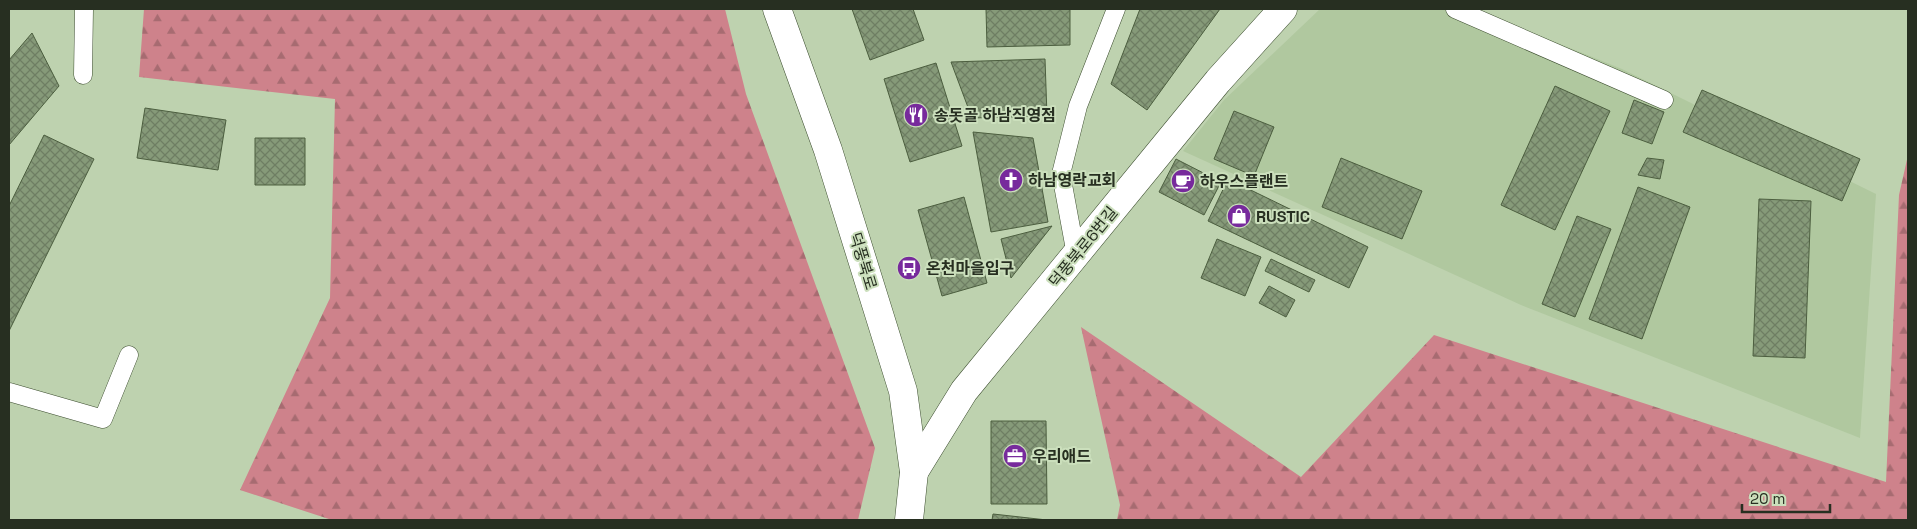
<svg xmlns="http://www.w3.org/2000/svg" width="1917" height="529" font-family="'Space Grotesk','Noto Sans KR',sans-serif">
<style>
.built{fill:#b0c89f}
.forest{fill:url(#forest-firs)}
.building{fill:url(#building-cross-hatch);stroke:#4c5e3f}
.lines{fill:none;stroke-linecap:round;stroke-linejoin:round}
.service-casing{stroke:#3c4d2f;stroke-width:19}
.minor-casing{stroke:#3c4d2f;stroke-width:29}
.tertiary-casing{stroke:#3c4d2f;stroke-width:29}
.service{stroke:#fff;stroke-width:18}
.minor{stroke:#fff;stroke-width:28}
.tertiary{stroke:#fff;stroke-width:28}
.labels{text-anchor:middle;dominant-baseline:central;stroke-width:4;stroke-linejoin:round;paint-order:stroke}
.poi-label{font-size:16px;font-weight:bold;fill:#272f21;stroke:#cbdfbc;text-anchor:start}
.street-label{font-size:16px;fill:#272f21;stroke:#cbdfbc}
</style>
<defs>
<pattern id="forest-firs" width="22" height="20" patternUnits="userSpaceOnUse" patternTransform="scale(1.25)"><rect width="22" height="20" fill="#ce828b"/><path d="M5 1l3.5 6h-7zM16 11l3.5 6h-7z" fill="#a76b71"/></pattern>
<pattern id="building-cross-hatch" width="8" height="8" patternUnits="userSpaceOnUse" patternTransform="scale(1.25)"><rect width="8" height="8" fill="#869a79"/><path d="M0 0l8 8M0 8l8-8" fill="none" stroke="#6e7e63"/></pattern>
</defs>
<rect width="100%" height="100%" fill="#bed2af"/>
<path class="built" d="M1320,9H1473L1622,69L1876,194L1860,438L1521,305L1183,151L1224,100Z"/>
<path class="forest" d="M144,9H725L746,94L875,448L858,520H332L240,490L330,298L335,99L139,77Z
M1908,155V520H1117L1120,505L1081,327L1301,477L1434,335L1886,482L1899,195Z"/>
<path class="building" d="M852,9H913L924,40L870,60Z
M986,9H1070V45L987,47Z
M1140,9H1220L1147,110L1111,84Z
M32,33L59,86L9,145V60Z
M1045,59L1047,116L972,118L951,62Z
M936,63L962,146L910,162L884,79Z
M1555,86L1610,111L1555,230L1501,205Z
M1702,90L1860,159L1842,201L1683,132Z
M1634,100L1664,112L1652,144L1622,133Z
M145,108L226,120L218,170L137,158Z
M1234,111L1274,127L1254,176L1214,159Z
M973,132L1033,138L1048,222L991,232Z
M44,135L94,159L9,331V206Z
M255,138H305V185H255Z
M1341,158L1422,191L1402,239L1322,207Z
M1647,158L1664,160L1660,179L1638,175Z
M1176,159L1221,182L1204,215L1159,192Z
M1228,179L1368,247L1349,288L1208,221Z
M1638,187L1690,207L1642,339L1589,319Z
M964,197L987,283L942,296L918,210Z
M1759,199L1811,201L1805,358L1753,356Z
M1577,216L1611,229L1575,317L1542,304Z
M1052,226L1011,278L1001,239Z
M1217,239L1261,257L1245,296L1201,278Z
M1271,259L1315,280L1309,292L1265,271Z
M1269,286L1295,300L1286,317L1259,303Z
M991,421H1046L1047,504H991Z
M993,514L1047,520H992Z"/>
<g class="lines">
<g class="service-casing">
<path id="service" d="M1455,9L1664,100
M83,75L84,9
M1076,255L1061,174L1078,106L1116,9
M9,392L103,419L129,355"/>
</g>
<g class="minor-casing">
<path id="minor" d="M914,472L964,391L1218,81L1283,9"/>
</g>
<g class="tertiary-casing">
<path id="tertiary" d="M777,9L828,150L903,391L914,472L909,520"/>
</g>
<use href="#service" class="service"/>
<use href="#minor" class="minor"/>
<use href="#tertiary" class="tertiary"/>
</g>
<defs>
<g id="restaurant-disc" transform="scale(1.25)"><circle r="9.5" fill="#772a9c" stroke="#cbdfbc"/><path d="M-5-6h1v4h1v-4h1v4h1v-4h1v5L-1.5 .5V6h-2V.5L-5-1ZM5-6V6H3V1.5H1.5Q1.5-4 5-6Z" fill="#fff"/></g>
<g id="church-disc" transform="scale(1.25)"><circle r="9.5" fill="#772a9c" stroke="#cbdfbc"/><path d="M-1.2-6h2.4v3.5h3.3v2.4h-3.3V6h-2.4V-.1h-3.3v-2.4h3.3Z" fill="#fff"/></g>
<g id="cafe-disc" transform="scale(1.25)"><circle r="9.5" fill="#772a9c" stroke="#cbdfbc"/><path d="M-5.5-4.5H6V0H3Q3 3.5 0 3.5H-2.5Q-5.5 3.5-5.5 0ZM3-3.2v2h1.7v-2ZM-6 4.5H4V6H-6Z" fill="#fff"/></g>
<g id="shop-disc" transform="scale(1.25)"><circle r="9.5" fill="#772a9c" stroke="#cbdfbc"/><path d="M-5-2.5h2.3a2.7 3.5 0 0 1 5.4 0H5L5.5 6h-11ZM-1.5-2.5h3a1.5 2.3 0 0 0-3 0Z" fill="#fff"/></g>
<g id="bus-disc" transform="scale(1.25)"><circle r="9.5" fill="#772a9c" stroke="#cbdfbc"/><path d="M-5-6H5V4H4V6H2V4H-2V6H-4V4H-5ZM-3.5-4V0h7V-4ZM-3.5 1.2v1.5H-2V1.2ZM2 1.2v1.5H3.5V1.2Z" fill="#fff"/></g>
<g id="office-disc" transform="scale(1.25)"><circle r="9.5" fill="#772a9c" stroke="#cbdfbc"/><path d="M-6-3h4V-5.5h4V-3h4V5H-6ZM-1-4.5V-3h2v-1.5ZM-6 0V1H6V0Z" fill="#fff"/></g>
</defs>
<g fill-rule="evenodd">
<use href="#restaurant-disc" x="916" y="115"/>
<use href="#church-disc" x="1011" y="180"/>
<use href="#cafe-disc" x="1183" y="181"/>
<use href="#shop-disc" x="1239" y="216"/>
<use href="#bus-disc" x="909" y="268"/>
<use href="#office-disc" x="1015" y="456"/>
</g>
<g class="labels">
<g class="poi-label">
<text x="934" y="115">송돗골 하남직영점</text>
<text x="1028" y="180">하남영락교회</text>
<text x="1200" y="181">하우스플랜트</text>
<text x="1256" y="216">RUSTIC</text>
<text x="926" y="268">온천마을입구</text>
<text x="1032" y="456">우리애드</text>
</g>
<g class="street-label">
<text transform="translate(1083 247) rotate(-51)">덕풍북로6번길</text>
<text transform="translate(863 261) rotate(73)">덕풍북로</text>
</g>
</g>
<rect width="1917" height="529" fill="none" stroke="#272f21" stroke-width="20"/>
<path d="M1742 504v8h88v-8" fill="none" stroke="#272f21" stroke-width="2.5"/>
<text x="1750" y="504" font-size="15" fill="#272f21" stroke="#cbdfbc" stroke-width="4" paint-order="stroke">20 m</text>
</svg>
